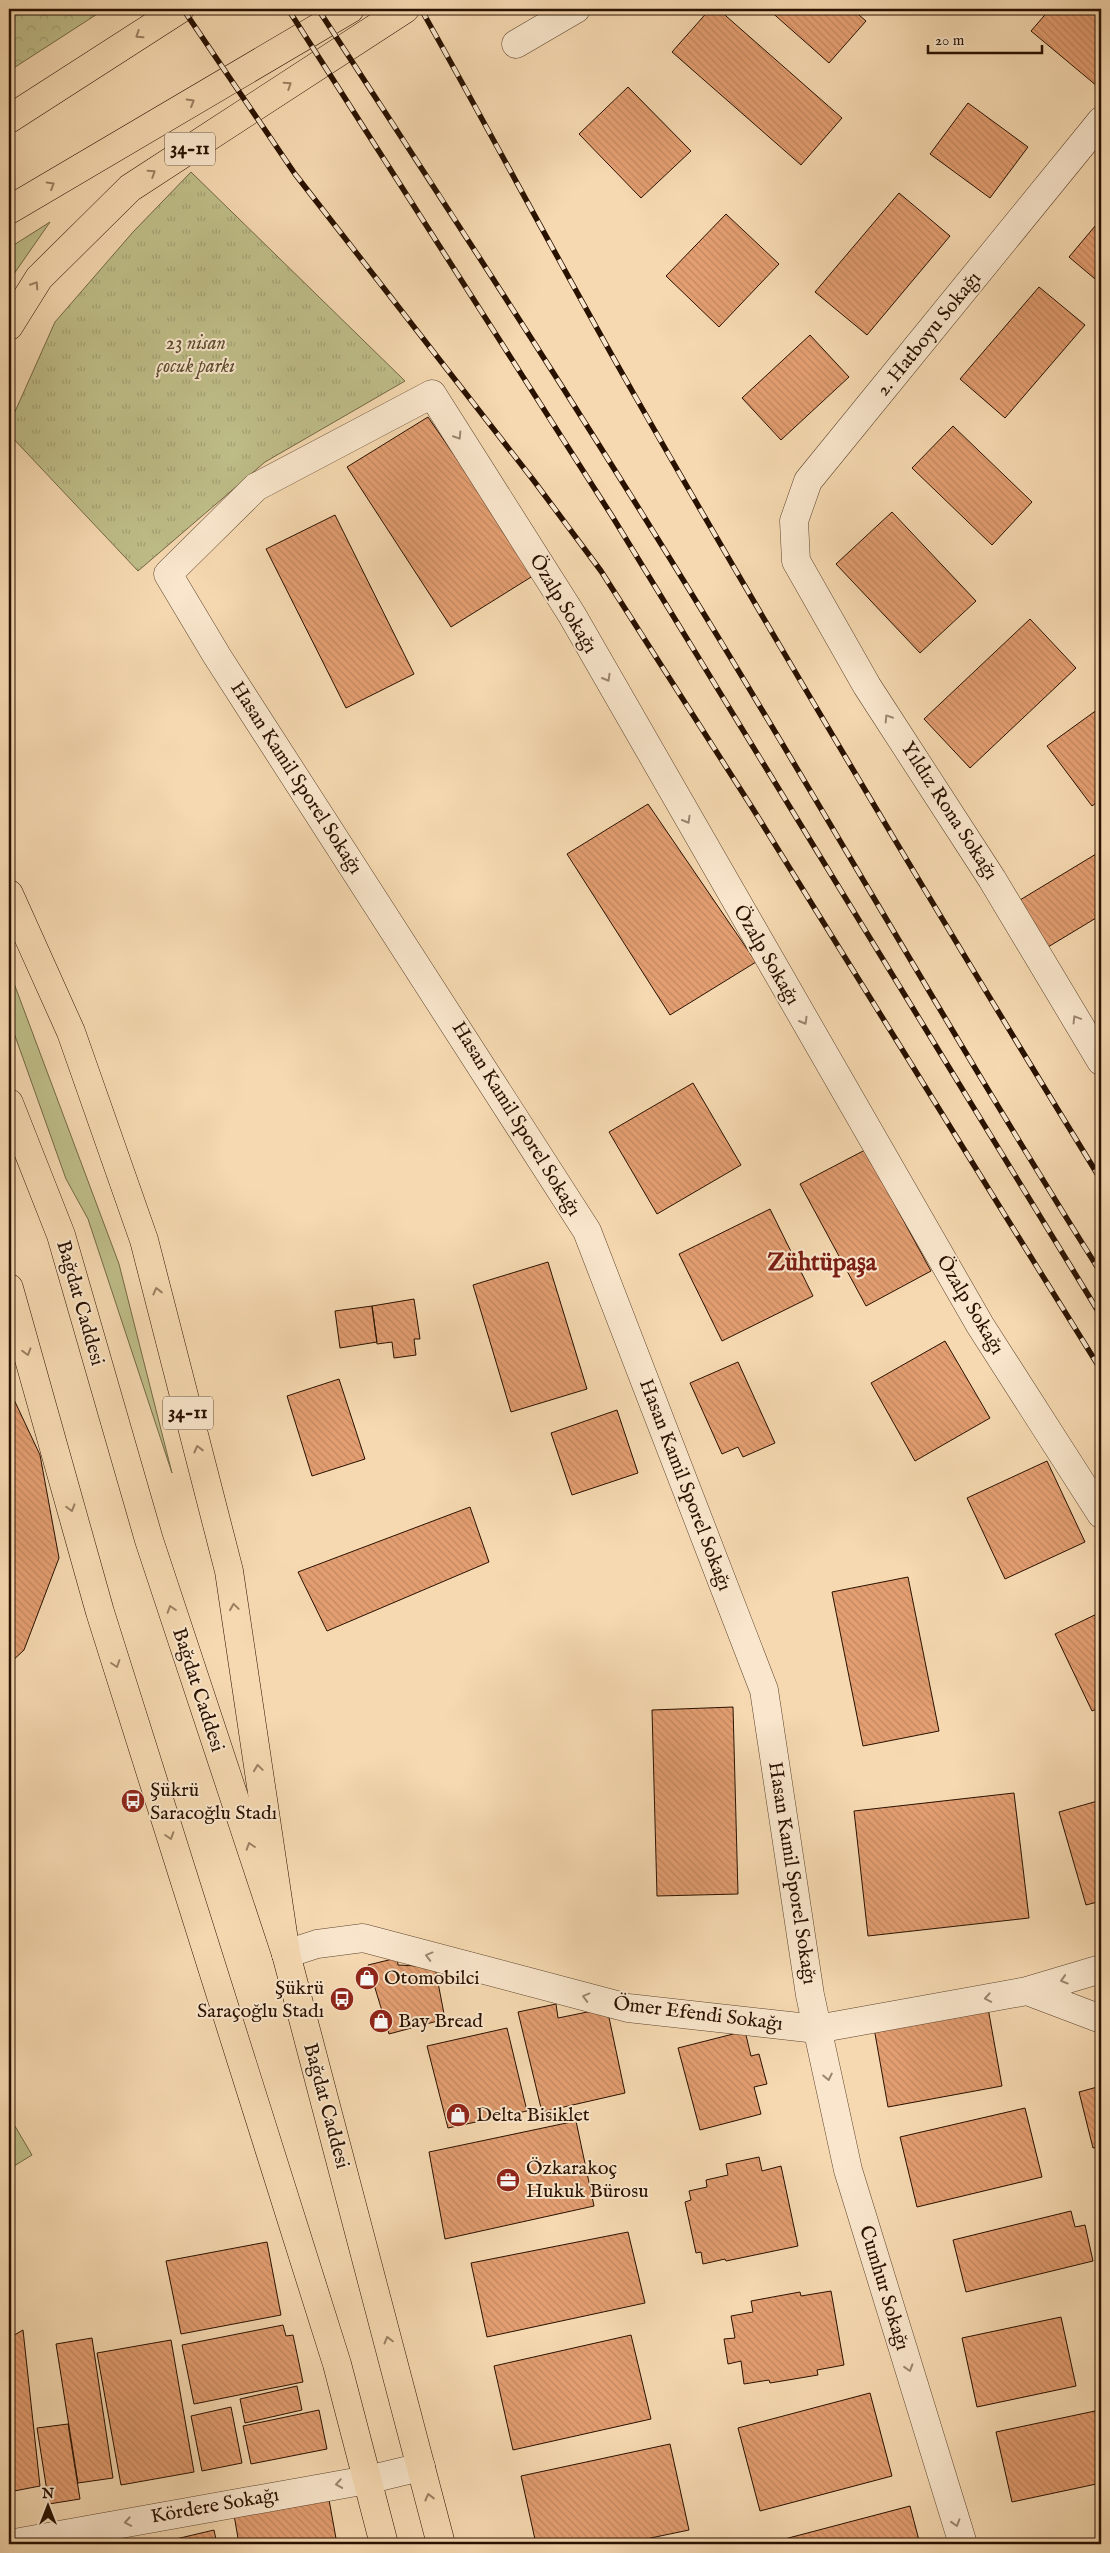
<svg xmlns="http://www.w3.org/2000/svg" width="1110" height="2553" font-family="'IM FELL English',serif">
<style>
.grass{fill:#bfbe89;stroke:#746844}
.forest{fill:url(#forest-crowns);stroke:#746844}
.park{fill:url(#park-tufts);stroke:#746844}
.building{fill:url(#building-back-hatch);stroke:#291100}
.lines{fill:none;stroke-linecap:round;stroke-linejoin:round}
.minor-casing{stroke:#5c432c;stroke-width:29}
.major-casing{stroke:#291100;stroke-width:29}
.highway-casing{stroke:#291100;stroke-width:29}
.minor{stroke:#f9e6cc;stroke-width:28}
.major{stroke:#f6d9b1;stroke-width:28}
.highway{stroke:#f6d9b1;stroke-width:28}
.rail-casing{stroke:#291100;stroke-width:5.5}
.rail{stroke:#f9e6cc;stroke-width:4;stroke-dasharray:11;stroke-linecap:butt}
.oneway{stroke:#9a7f61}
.oneway2{stroke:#9b8670}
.labels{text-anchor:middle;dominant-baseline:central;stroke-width:4;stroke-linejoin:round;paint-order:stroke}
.shield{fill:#f9e6cc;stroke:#67513d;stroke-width:1}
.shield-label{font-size:19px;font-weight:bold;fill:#291100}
.street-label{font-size:20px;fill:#291100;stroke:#f9e6cc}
.park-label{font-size:20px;font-style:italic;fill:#5e4e30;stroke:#f9e6cc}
.poi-label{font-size:20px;fill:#291100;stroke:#f9e6cc;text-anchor:start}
.district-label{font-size:25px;font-weight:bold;fill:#7a1f14;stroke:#f9e6cc}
</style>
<defs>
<pattern id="forest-crowns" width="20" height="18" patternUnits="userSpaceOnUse" patternTransform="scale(1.25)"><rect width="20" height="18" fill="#bfbe89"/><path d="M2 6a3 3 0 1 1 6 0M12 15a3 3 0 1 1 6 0" fill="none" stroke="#a4a274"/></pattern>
<pattern id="park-tufts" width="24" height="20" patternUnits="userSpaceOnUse" patternTransform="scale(1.25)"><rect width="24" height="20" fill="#bfbe89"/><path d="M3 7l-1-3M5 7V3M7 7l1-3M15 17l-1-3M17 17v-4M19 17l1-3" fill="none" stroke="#a4a274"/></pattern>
<pattern id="building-back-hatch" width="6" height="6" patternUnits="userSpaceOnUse" patternTransform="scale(1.25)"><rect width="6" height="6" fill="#e39e71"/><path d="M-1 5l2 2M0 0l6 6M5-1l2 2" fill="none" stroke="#c38760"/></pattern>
</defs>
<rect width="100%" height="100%" fill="#f6d9b1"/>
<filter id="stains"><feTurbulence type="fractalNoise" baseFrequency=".004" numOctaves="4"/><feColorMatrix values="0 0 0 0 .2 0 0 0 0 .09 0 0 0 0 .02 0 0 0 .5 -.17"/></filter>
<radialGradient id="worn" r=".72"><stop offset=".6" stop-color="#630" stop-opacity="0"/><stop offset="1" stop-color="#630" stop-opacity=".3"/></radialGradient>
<path class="grass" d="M50,222L9,281V248Z
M9,970L119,1264L172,1473L88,1219L66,1179L9,1019Z
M9,2116L32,2155L9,2169Z"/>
<path class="forest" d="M9,9H105L9,71Z"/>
<path class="park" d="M191,172L405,381L265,462L138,571L9,434V425L55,322L133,232Z"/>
<path class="building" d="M710,9H718L842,118L801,165L672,52Z
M768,9H852L866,21L829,63Z
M1050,9H1101V81L1097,86L1031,31Z
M628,87L691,151L641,198L579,134Z
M968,103L1028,147L990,198L930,154Z
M899,193L950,236L867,335L815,292Z
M726,214L779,264L719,327L666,276Z
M1101,219V284L1069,257Z
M1039,287L1085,325L1005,418L960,379Z
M810,335L849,377L781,440L742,398Z
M428,417L536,574L451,627L347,467Z
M953,426L1032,502L992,545L912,468Z
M892,512L976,601L920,653L836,564Z
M335,515L414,674L346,708L266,549Z
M1030,619L1076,668L970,768L924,719Z
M1101,707V799L1092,806L1047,746Z
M648,804L756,962L670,1015L567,854Z
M1101,851V915L1048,947L1020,900Z
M693,1083L741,1165L657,1214L609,1132Z
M865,1150L931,1271L866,1306L800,1184Z
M770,1209L813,1296L722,1341L679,1254Z
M548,1262L587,1389L511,1412L473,1285Z
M414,1299L420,1339H414L416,1355L394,1358L392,1342L377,1344L372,1306Z
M372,1306L377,1342L340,1348L335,1311Z
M945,1341L990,1418L915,1461L871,1383Z
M738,1362L775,1443L743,1457L738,1447L722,1454L690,1383Z
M339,1379L365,1459L312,1476L287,1396Z
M9,1389L40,1455L59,1558L24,1650L9,1664Z
M617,1410L638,1473L572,1495L551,1433Z
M1047,1461L1085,1542L1005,1579L967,1498Z
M470,1507L489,1562L327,1631L298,1572Z
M908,1577L939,1731L863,1746L832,1592Z
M1101,1612V1707L1092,1711L1055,1634Z
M733,1707L738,1894L657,1896L652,1710Z
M1014,1793L1029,1918L868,1936L854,1811Z
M1101,1800V1901L1086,1905L1059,1812Z
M397,1958L398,1965L435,1967L445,2019L389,2034L368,1965Z
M556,2004L558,2018L607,2008L625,2093L542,2112L518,2012Z
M988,2008L1002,2086L888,2107L874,2028Z
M507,2028L527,2111L448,2128L427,2046Z
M745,2031L751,2056L759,2054L767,2084L754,2087L761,2114L700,2130L678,2048Z
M1101,2086V2146L1093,2148L1079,2092Z
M1025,2108L1042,2177L917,2207L900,2137Z
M576,2121L594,2206L445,2239L429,2152Z
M759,2157L762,2171L781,2166L798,2246L726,2261L725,2259L703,2264L701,2252L696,2253L685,2202L691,2200L689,2191L707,2187L706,2180L728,2175L726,2164Z
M1071,2211L1075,2227L1085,2225L1093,2261L966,2292L953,2240Z
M628,2232L645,2303L487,2337L471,2263Z
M267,2242L281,2315L181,2334L166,2261Z
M831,2291L844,2365L817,2370L818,2375L770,2383L769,2380L744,2384L741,2361L728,2364L724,2339L735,2338L731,2316L753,2312L751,2301L800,2292L801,2296Z
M1061,2317L1076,2386L977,2407L962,2338Z
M283,2325L286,2336L293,2335L303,2382L194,2404L182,2345Z
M23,2330L40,2486L9,2492V2338Z
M631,2335L651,2419L513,2450L494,2366Z
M92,2338L113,2478L78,2483L56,2344Z
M171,2340L194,2472L121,2485L97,2353Z
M297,2386L302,2410L245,2423L240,2399Z
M870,2393L892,2476L760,2511L738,2428Z
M231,2407L242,2463L202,2471L191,2416Z
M319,2410L327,2449L251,2464L243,2426Z
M1095,2411L1101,2440V2483L1012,2502L996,2432Z
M68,2424L80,2499L49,2504L37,2428Z
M670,2444L689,2530L622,2544H536L521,2476Z
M328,2494L337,2544H239L233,2509Z
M910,2506L920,2544H778L777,2541Z
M214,2530L217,2544H163V2542Z"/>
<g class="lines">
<g class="minor-casing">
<path id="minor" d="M516,44L576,9
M1101,121L808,481L794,521L796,561L867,686L992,879L1101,1061
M286,1954L317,1944L363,1938L628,2008L817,2029L1027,1991L1101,2019
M1027,1991L1101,1969
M9,2544L367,2480L421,2467
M963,2544L848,2170L810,1995L764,1690L587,1231L217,656L168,574L256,487L432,394L572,615L980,1325L1101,1514"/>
</g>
<g class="major-casing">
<path id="major" d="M9,1103L61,1235L149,1540L286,1954L441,2544
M9,1288L100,1612L337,2364L384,2544"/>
</g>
<g class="highway-casing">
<path id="highway" d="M9,119L180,9
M9,210L350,9
M9,326L39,278L130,188L405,9
M9,894L71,1032L144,1240L229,1571L286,1954"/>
</g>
<use href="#minor" class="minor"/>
<use href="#major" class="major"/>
<use href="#highway" class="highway"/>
<g class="rail-casing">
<path id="rail" d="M183,9L295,174L534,481L601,571L753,809L1101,1370
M288,9L612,516L1101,1316
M318,9C469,241 620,472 762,710C875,898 984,1088 1101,1273
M421,9C493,137 562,268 635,396C786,660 942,921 1101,1180"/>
</g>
<use href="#rail" class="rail"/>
</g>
<defs><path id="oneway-chevron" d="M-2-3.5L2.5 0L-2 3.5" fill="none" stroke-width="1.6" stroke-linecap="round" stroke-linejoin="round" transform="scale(1.25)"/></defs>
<g class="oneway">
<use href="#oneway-chevron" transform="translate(139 35) rotate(147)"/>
<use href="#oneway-chevron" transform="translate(288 85) rotate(-33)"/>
<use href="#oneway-chevron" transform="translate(191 102) rotate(-31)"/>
<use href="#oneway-chevron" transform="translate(152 173) rotate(-33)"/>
<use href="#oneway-chevron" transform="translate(51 185) rotate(-31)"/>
<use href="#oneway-chevron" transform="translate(35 285) rotate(-57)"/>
<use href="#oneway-chevron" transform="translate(157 1291) rotate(-104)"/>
<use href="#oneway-chevron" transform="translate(27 1352) rotate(74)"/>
<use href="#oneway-chevron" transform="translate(198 1449) rotate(-104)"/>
<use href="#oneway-chevron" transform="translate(71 1508) rotate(74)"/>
<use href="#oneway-chevron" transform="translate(234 1607) rotate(-98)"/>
<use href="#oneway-chevron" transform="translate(171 1609) rotate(-108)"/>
<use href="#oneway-chevron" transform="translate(116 1664) rotate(72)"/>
<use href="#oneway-chevron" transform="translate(258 1768) rotate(-98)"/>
<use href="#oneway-chevron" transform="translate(170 1836) rotate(72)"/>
<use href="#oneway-chevron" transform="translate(250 1846) rotate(-108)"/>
<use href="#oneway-chevron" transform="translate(388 2340) rotate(-105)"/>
<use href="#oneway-chevron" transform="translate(429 2497) rotate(-104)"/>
</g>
<g class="oneway2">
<use href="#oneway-chevron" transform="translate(458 436) rotate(58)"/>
<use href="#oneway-chevron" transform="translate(607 678) rotate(60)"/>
<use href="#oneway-chevron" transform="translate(888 718) rotate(-123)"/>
<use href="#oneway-chevron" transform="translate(687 820) rotate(60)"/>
<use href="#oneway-chevron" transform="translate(1076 1019) rotate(-121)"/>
<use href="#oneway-chevron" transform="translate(804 1021) rotate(60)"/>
<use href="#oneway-chevron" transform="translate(429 1956) rotate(-165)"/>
<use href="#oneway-chevron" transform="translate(1064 1980) rotate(163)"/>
<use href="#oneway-chevron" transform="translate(586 1997) rotate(-165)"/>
<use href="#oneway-chevron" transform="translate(988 1998) rotate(170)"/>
<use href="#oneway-chevron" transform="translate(828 2077) rotate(78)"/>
<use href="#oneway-chevron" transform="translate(909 2368) rotate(73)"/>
<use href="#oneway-chevron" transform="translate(339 2484) rotate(171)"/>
<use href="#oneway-chevron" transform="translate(128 2522) rotate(170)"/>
<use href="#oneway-chevron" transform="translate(956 2523) rotate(73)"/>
</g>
<defs>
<g id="bus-disc" transform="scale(1.25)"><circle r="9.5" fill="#8f2418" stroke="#f9e6cc"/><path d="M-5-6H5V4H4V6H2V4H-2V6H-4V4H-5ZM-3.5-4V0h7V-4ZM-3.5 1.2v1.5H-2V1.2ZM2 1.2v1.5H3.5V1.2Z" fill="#fff"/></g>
<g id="shop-disc" transform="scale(1.25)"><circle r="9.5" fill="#8f2418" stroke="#f9e6cc"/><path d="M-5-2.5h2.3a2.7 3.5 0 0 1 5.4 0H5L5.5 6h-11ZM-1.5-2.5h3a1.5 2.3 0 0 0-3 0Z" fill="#fff"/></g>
<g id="office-disc" transform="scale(1.25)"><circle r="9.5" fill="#8f2418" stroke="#f9e6cc"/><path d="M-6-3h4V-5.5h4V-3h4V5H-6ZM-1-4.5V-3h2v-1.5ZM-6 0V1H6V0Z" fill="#fff"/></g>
</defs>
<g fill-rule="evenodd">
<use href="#bus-disc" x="133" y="1801"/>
<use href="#shop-disc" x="367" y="1978"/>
<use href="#bus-disc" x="342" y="1999"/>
<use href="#shop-disc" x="381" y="2021"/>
<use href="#shop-disc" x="458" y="2115"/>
<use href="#office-disc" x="508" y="2180"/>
</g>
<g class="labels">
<g class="shield">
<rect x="165" y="132.5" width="50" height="33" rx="4"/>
<rect x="163" y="1396.5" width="50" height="33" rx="4"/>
</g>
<g class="shield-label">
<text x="190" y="149">34-11</text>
<text x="188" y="1413">34-11</text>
</g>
<g class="street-label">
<text transform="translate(929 334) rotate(-51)">2. Hatboyu Sokağı</text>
<text transform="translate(563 604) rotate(59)">Özalp Sokağı</text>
<text transform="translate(296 778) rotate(57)">Hasan Kamil Sporel Sokağı</text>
<text transform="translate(949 811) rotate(57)">Yıldız Rona Sokağı</text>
<text transform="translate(766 955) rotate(60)">Özalp Sokağı</text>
<text transform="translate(516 1119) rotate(58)">Hasan Kamil Sporel Sokağı</text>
<text transform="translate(80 1303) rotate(74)">Bağdat Caddesi</text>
<text transform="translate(970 1305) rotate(59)">Özalp Sokağı</text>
<text transform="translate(685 1485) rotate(69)">Hasan Kamil Sporel Sokağı</text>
<text transform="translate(198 1690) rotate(72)">Bağdat Caddesi</text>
<text transform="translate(792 1873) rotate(81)">Hasan Kamil Sporel Sokağı</text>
<text transform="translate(698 2014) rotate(7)">Ömer Efendi Sokağı</text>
<text transform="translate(326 2106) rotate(75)">Bağdat Caddesi</text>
<text transform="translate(884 2288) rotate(73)">Cumhur Sokağı</text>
<text transform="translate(215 2506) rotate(-10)">Kördere Sokağı</text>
</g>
<g class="park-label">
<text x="196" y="343">23 nisan<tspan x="196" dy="23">çocuk parkı</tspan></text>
</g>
<g class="poi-label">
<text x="150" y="1790">Şükrü<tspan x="150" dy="23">Saracoğlu Stadı</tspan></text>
<text x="384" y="1978">Otomobilci</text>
<text x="324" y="1988" text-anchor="end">Şükrü<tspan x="324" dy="23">Saraçoğlu Stadı</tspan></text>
<text x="398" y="2021">Bay Bread</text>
<text x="476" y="2115">Delta Bisiklet</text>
<text x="526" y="2168">Özkarakoç<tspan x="526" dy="23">Hukuk Bürosu</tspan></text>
</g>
<g class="district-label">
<text x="822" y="1263">Zühtüpaşa</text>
</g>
</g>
<rect width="1110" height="2553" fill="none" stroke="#f6d9b1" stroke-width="30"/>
<rect x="10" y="10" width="1090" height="2533" fill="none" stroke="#291100" stroke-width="2.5"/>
<rect x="15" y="15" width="1080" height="2523" fill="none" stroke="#291100"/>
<g transform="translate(48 2506)" stroke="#f9e6cc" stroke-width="4" paint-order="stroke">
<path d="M0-4L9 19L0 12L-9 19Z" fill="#291100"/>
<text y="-8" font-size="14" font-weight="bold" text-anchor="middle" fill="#291100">N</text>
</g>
<path d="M928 45v8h114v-8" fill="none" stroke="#291100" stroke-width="2.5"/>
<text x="935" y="45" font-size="15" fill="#291100" stroke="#f9e6cc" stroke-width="4" paint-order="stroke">20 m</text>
<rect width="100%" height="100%" filter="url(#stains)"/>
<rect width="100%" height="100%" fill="url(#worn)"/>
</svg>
